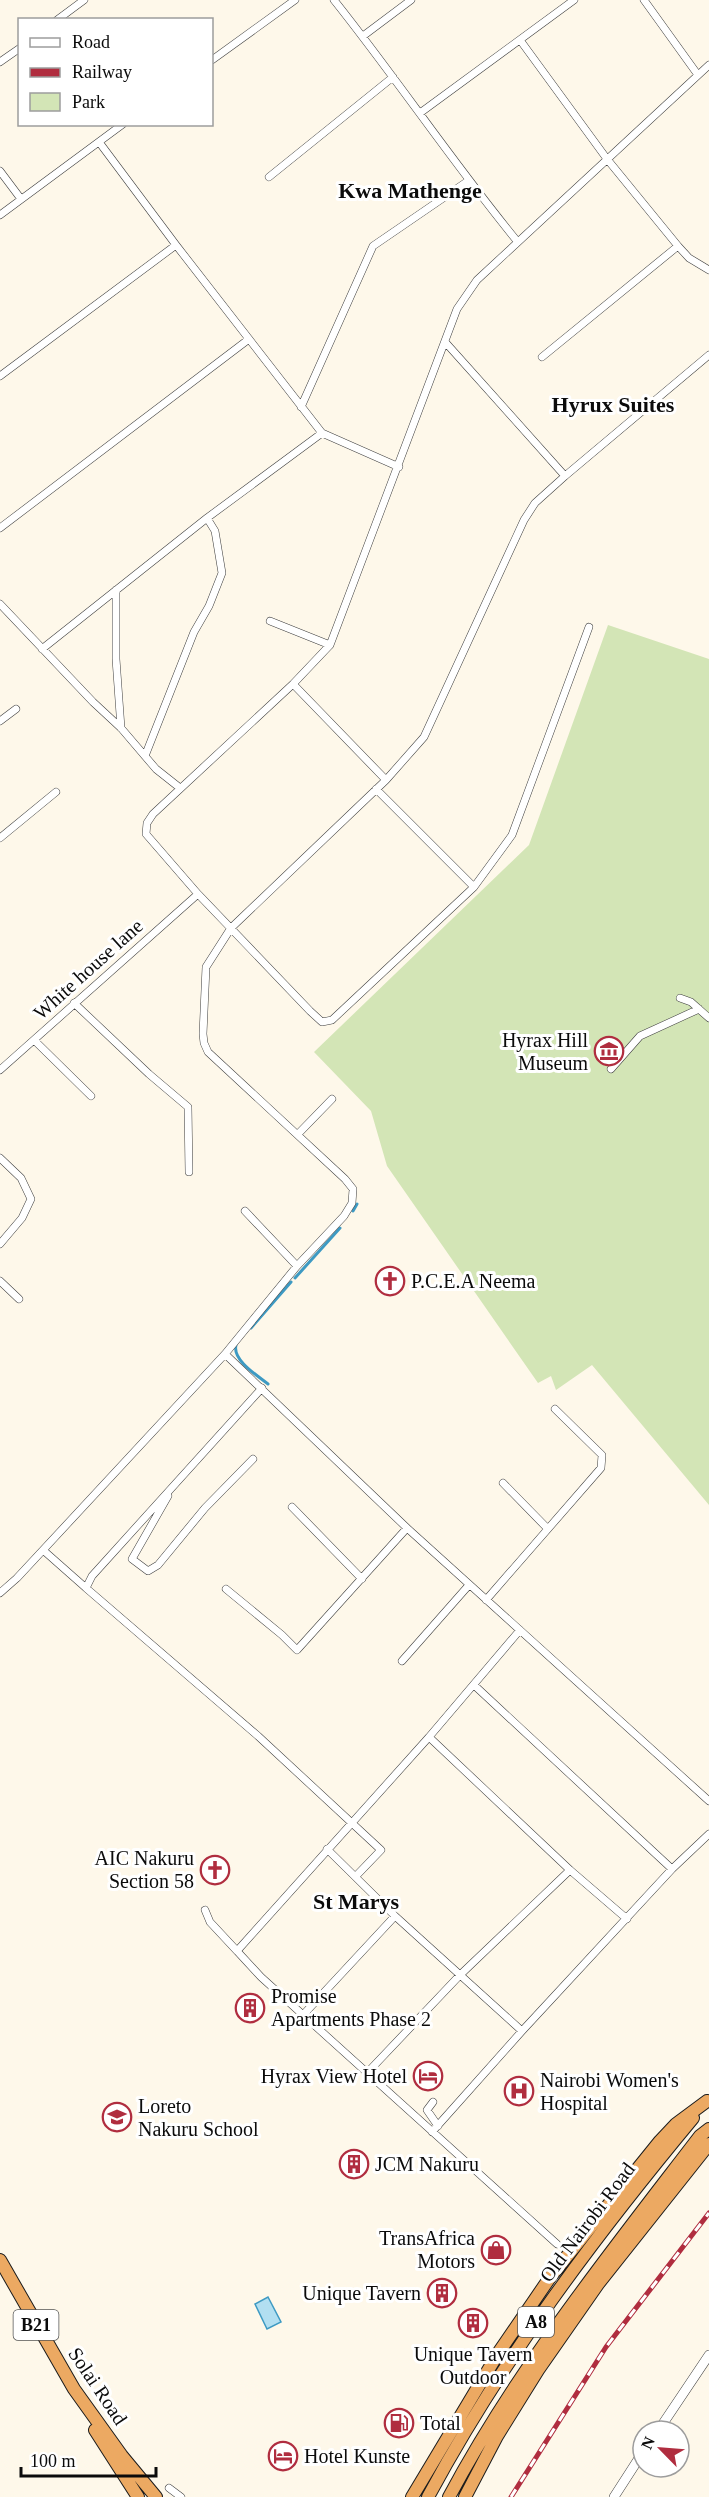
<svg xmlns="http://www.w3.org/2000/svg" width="709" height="2497" font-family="Georgia,serif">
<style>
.green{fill:#d3e5b6}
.water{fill:#b2dff1;stroke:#3e9ac3;stroke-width:1.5}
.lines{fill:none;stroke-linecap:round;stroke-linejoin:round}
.stream{stroke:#3e9ac3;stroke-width:3}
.minor-casing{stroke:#3e3e3e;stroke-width:8}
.tertiary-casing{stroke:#3e3e3e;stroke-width:10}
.trunk-casing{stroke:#1c1c1c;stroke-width:14}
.minor{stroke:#fff;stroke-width:7}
.tertiary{stroke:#fff;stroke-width:9}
.trunk{stroke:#eca962;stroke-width:12}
.rail-casing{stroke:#b02d3f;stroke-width:5}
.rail{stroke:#fff;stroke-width:3;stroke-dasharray:9;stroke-linecap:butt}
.labels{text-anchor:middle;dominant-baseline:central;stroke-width:6;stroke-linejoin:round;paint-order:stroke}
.shield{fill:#fff;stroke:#545454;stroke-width:1.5}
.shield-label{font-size:18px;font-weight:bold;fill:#0b0b0b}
.street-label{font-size:20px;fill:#0b0b0b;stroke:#fff}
.poi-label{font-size:20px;fill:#0b0b0b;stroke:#fff;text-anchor:start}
.quarter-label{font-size:22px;font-weight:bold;fill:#0b0b0b;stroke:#fff}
</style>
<rect width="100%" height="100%" fill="#fef8ea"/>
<path class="green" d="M608,625L709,659V1505L592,1365L556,1390L551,1376L538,1383L387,1166L371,1111L314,1052L529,845Z"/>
<path class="water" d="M268,2297L281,2322L267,2329L255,2304Z"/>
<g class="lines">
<path class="stream" d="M353,1211L357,1204
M295,1278L340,1228
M251,1328L291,1282
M236,1345C232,1360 258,1376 268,1384"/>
<g class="minor-casing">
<path id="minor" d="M334,0C397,79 453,163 517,241
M644,0L698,75
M57,20L84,0
M363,36L411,0
M520,40L607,159L678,246L689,258L709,270
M212,60L295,0
M0,62L20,48
M420,113L574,0
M99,142L176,245L322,433L399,467
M0,171L21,199
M269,177L393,77
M0,215L123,124
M446,343L565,476
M542,357L678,246
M0,376L176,245
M301,407L373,246L468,181
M0,528L249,339
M116,590V659L121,728
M0,604L93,702L121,728L156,769L180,788
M270,621L330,645
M589,627L512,835L474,887L332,1020L322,1022L310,1011L198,894L146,834L147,823L153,814L293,684L330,645L457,309L477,280L709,65
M42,649L207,518L322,433
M293,684L386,780
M0,721L16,709
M145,756L194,632L209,606L222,573L215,531L207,518
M376,789L474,887
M0,838L56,792
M680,998L691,1002L709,1018
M74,1003L149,1074L188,1107L189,1172
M34,1040L91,1096
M611,1069L640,1036L699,1009
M0,1070L198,894
M298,1134L332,1099
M0,1158L21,1178L31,1199L22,1218L0,1244
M245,1211L297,1266
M0,1281L19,1299
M225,1354L407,1528L709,1801
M262,1388L92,1576L86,1588L258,1736L381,1850L356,1876
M503,1483L547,1528
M168,1496L132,1559L148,1571L158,1565L205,1508L253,1459
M292,1507L362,1579
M43,1550L86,1588
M226,1589L282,1635L297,1650L407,1528
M0,1593L17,1578L225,1354L297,1266L344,1216L352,1203L353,1189L345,1179L208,1052L204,1043L203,1034L206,967L231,928L386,780L424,737L524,520L535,503L565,476L709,355
M486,1600L601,1468L602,1455L555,1409
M520,1630L429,1737L237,1951L261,1977L557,2244
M402,1661L469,1585
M474,1685L672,1869
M429,1737L570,1870L627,1919
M327,1849L395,1916L522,2031
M205,1910L210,1922L237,1951
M303,2015L395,1916
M367,2073L460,1975L570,1870
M433,2102L427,2110L438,2126
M432,2132L522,2031L672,1869L709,1834
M169,2488L181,2497"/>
</g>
<g class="tertiary-casing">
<path id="tertiary" d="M658,2431L709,2355
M614,2497L643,2452"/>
</g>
<g class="trunk-casing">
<path id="trunk" d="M0,2260L74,2389L122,2456L156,2497
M95,2430L138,2497
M412,2497L499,2352L551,2276L660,2141L676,2124L707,2101
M428,2497C501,2361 595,2236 693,2118
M449,2497C518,2368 611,2252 700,2136L709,2129
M465,2497L497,2436L538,2370L598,2284L709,2144"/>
</g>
<use href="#minor" class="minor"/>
<use href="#tertiary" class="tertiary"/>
<use href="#trunk" class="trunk"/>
<g class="rail-casing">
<path id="rail" d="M511,2497L606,2347L709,2213"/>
</g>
<use href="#rail" class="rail"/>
</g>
<defs>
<g id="museum-ring" transform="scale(1.5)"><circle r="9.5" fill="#fff" stroke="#b02d3f" stroke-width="1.5"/><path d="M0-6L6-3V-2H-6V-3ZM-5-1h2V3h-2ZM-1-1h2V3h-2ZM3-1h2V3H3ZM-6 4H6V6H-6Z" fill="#b02d3f"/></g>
<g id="church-ring" transform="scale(1.5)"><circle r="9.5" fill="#fff" stroke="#b02d3f" stroke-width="1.5"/><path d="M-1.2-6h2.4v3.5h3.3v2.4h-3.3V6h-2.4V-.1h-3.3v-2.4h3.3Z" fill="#b02d3f"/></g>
<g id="building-ring" transform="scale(1.5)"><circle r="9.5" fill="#fff" stroke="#b02d3f" stroke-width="1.5"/><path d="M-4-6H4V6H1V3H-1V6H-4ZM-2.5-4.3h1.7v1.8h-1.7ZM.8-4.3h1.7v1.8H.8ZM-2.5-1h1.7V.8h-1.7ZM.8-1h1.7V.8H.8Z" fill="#b02d3f"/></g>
<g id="hotel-ring" transform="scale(1.5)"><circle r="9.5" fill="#fff" stroke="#b02d3f" stroke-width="1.5"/><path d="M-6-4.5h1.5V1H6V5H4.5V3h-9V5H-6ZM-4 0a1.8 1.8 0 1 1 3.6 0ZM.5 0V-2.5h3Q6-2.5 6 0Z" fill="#b02d3f"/></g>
<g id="hospital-ring" transform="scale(1.5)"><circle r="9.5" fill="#fff" stroke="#b02d3f" stroke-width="1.5"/><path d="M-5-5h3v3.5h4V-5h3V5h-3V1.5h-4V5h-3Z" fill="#b02d3f"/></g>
<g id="school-ring" transform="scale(1.5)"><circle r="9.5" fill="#fff" stroke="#b02d3f" stroke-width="1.5"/><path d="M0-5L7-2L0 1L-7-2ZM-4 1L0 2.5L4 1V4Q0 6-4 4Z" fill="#b02d3f"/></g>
<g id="shop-ring" transform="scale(1.5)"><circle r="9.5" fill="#fff" stroke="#b02d3f" stroke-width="1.5"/><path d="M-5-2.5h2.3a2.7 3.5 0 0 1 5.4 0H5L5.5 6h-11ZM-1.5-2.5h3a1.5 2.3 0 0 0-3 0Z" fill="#b02d3f"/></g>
<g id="fuel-ring" transform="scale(1.5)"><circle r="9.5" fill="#fff" stroke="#b02d3f" stroke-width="1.5"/><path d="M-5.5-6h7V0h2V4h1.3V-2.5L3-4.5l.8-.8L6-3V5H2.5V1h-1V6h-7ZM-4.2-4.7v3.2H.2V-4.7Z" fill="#b02d3f"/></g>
</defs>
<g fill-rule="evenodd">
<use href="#museum-ring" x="609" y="1051"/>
<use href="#church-ring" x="390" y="1281"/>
<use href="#church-ring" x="215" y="1870"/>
<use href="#building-ring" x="250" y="2008"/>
<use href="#hotel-ring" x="428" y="2076"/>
<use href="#hospital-ring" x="519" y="2091"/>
<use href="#school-ring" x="117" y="2117"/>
<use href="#building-ring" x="354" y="2164"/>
<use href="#shop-ring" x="496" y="2250"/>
<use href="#building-ring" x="442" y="2293"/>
<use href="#building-ring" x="473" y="2323"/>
<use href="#fuel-ring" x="399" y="2423"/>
<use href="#hotel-ring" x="283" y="2456"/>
</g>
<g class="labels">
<g class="shield">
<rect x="518" y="2307" width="36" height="30" rx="4.5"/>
<rect x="13.5" y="2310" width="45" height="30" rx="4.5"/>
</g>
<g class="shield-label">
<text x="536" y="2322">A8</text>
<text x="36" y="2325">B21</text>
</g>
<g class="street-label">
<text transform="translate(88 969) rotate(-42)">White house lane</text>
<text transform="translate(587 2222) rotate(-53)">Old Nairobi Road</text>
<text transform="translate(98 2386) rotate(56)">Solai Road</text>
</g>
<g class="poi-label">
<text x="588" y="1040" text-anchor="end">Hyrax Hill<tspan x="588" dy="23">Museum</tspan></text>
<text x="411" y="1281">P.C.E.A Neema</text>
<text x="194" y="1858" text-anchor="end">AIC Nakuru<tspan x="194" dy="23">Section 58</tspan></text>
<text x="271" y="1996">Promise<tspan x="271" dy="23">Apartments Phase 2</tspan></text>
<text x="407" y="2076" text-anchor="end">Hyrax View Hotel</text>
<text x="540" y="2080">Nairobi Women's<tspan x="540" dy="23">Hospital</tspan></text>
<text x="138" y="2106">Loreto<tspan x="138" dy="23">Nakuru School</tspan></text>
<text x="375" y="2164">JCM Nakuru</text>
<text x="475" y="2238" text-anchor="end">TransAfrica<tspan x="475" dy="23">Motors</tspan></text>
<text x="421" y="2293" text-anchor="end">Unique Tavern</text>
<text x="473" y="2354" text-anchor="middle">Unique Tavern<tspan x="473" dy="23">Outdoor</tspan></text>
<text x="420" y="2423">Total</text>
<text x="304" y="2456">Hotel Kunste</text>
</g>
<g class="quarter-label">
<text x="410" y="190">Kwa Mathenge</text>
<text x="613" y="404">Hyrux Suites</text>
<text x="356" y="1901">St Marys</text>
</g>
</g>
<rect x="18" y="18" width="195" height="108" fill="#ffffff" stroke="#9d9d9d" stroke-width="1.5"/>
<rect x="30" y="38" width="30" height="9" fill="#ffffff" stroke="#9d9d9d" stroke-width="1.5"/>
<text x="72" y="48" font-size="18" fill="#0b0b0b">Road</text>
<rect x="30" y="68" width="30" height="9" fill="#b02d3f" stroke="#9d9d9d" stroke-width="1.5"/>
<text x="72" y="78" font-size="18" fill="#0b0b0b">Railway</text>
<rect x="30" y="93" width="30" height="18" fill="#d3e5b6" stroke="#9d9d9d" stroke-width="1.5"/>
<text x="72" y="108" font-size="18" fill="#0b0b0b">Park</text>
<g transform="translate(661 2449) rotate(295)"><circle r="28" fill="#ffffff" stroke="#9d9d9d" stroke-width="1.5"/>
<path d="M0-4.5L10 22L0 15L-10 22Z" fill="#b02d3f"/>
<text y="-9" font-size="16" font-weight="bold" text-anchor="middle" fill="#0b0b0b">N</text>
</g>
<path d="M21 2467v9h135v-9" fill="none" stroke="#0b0b0b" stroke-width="3"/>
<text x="30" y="2467" font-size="18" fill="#0b0b0b" stroke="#ffffff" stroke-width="4.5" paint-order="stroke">100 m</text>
</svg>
